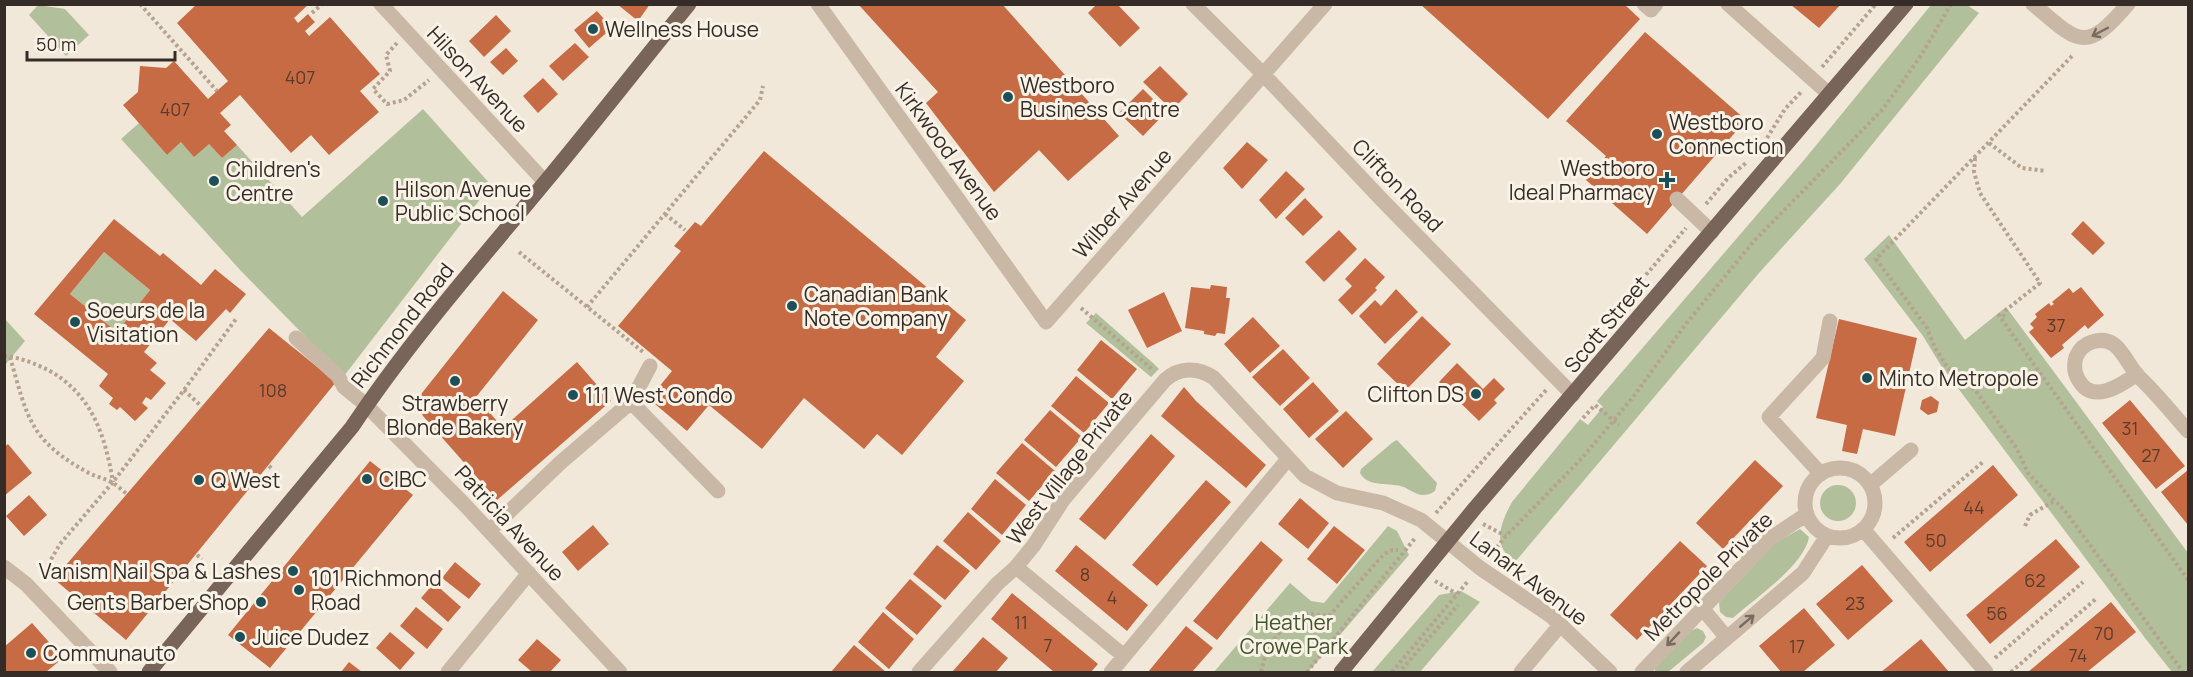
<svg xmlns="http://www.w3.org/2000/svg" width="2193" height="677" font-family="Manrope,sans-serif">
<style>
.green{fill:#b1c09a}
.building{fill:#c66b43;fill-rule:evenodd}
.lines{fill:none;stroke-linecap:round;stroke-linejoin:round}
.path{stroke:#b5a290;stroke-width:4;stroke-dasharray:3 3;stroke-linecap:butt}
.minor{stroke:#c9b8a6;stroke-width:15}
.major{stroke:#786458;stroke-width:15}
.oneway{stroke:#786b60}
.poi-dot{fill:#1c4f57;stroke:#f9f2e6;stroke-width:2}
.labels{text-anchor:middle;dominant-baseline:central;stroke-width:6;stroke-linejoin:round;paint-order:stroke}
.number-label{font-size:18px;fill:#5a3c2e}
.poi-label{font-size:21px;fill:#362c27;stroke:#f9f2e6;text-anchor:start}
.street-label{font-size:21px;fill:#362c27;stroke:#f9f2e6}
.park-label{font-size:21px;fill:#42542b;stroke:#f9f2e6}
</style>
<rect width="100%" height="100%" fill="#f1e8da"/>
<path class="green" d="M38,5L65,9L89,35L66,56L29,15Z
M1931,5H1967L1979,13L1840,184L1759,273L1515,562C1491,546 1501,522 1512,502L1580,419L1588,425L1603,407L1597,401L1804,160Z
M423,109L491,185L344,376L242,272L121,139L139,123L167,155L181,142L209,144L222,158L237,145L302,217Z
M1889,235L1965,340L2006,307L2188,553V672H2172L2145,638L1940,364L1923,336L1864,259Z
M104,252L150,290L117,332L70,294Z
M1096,313L1153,363L1159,369L1151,377L1086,323Z
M5,319L25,341L5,365Z
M1397,440L1437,483L1435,491C1431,494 1427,495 1422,495C1415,494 1410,490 1404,487C1390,482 1368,488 1360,473L1361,469L1393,442Z
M1820 503a18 18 0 1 1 36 0a18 18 0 1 1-36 0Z
M1388,526L1397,531L1409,555L1308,672H1214L1290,583L1311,601L1324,603Z
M1800,529L1809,537C1804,566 1755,598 1733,618L1726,617L1720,612L1719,602L1775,543Z
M1461,591L1480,602L1420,672H1372L1439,595Z
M1697,628L1703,631L1706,637L1703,643L1668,672H1655V668L1690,631Z"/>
<path class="building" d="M197,4H309L294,18L298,23L308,14L312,19L315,22L305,31L309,36L330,17L380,74L360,91L379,112L329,155L311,135L291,153L240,95L220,113L231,125L224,131L237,145L222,158L209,144L194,157L181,142L167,155L123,105L138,92L140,66L166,68L174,61L208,99L228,81L177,23Z
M617,4H650L638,21Z
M858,4H1002L1119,136L1068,181L1039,150L994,192L926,103L938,92Z
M1097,4H1117L1140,28L1120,47L1088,13Z
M1420,4H1624L1640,19L1548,119Z
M1790,4H1841L1819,28Z
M597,11L612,28L589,48L574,30Z
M496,15L511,31L484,57L469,41Z
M1645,32L1746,120L1647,234L1586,180L1606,156L1566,121Z
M575,43L589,57L563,81L549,66Z
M506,48L518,61L503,75L490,62Z
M1160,66L1188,94L1172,110L1143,82Z
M543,78L558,94L538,113L523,96Z
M1143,89L1166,112L1143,136L1119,113Z
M1247,142L1268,160L1242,189L1223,168Z
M764,151L966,320L936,357L964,381L902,455L877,434L864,449L804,398L762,449L709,405L687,431L649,399L672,371L618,326L681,251L674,246L695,222L701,226Z
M1286,171L1305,189L1276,219L1259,200Z
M1305,198L1323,217L1303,236L1285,218Z
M114,219L160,256L163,253L201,285L215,269L246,294L230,313L226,309L196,341L170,319L144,352L157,363L150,370L166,383L151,400L146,397L142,403L148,408L135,421L120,407L117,410L109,404L113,398L99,386L108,374L34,314ZM104,252L150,290L117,332L70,294Z
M2083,221L2105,243L2093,255L2071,234Z
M1339,230L1357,249L1324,282L1305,262Z
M1365,258L1385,277L1375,288L1377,290L1352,315L1338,300L1352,286L1345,279Z
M1211,285L1227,287L1226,298H1230L1225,334L1217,333L1215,336L1204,334V331L1185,328L1191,287L1210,289Z
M2081,287L2104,315L2088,329L2085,325L2062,345L2064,348L2051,358L2029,332L2034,328L2030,324L2037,317L2035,314L2049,303L2051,306L2054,304L2052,302L2069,288L2073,293Z
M1396,289L1418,312L1385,344L1359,316L1375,300L1381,306Z
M503,291L538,320L476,397L503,428L577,362L611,401L497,500L423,416L418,406L422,393Z
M1164,292L1182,331L1147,348L1128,310Z
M1422,316L1451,344L1405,391L1377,364Z
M1253,317L1280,346L1250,373L1224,344Z
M1839,319L1917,338L1895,436L1863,429L1857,454L1842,451L1847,425L1816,418Z
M269,328L336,382L126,640L54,579Z
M1101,340L1137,369L1112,399L1077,370Z
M1283,349L1310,378L1280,406L1252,377Z
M1457,363L1483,389L1494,378L1505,389L1494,400L1497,403L1479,421L1439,382Z
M1076,376L1109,403L1084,433L1051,406Z
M1313,382L1339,411L1309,438L1283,409Z
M1184,387L1196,401L1266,465L1246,488L1161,416Z
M1931,396L1939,402L1937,412L1928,415L1920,409L1922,400Z
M2130,400L2185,466L2156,489L2102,423Z
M1050,410L1082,437L1056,467L1024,440Z
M1346,411L1373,439L1343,468L1315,439Z
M1151,434L1175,456L1105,540L1079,519Z
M1022,443L1055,471L1029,501L996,473Z
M8,444L32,473L4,496V447Z
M1755,460L1783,486L1723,549L1696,523Z
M370,461L413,495L270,668L228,635Z
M1993,465L2018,495L1930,572L1904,542Z
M2188,470V525L2161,492Z
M995,479L1026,505L1002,535L971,509Z
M1206,480L1231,502L1157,586L1132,565Z
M29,495L47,515L24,536L6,516Z
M1300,498L1329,523L1308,549L1278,524Z
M968,512L1001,541L976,570L943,541Z
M593,525L609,544L578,571L562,552Z
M1334,526L1365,550L1337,584L1307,559Z
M2056,539L2080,567L1990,644L1966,615Z
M1261,541L1283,560L1217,640L1193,621Z
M1680,541L1707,566L1637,640L1610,615Z
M937,545L970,571L945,600L913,574Z
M1076,545L1148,605L1127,631L1055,571Z
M455,562L481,584L469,599L442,578Z
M1862,565L1893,601L1848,640L1816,604Z
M910,579L942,606L917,635L885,608Z
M434,583L461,607L448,622L421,598Z
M1012,593L1098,664L1091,672H1054L991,619Z
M2111,602L2136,632L2087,672H2028Z
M416,607L443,629L427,649L400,626Z
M1804,608L1835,645L1803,672H1781L1759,646Z
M883,612L914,639L889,669L858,642Z
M32,623L63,658L46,672H4V647Z
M1186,626L1213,648L1192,672H1148Z
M390,632L415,653L400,670L376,648Z
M983,637L1008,658L996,672H952Z
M537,639L561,660L550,672H532L518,660Z
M1921,639L1949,672H1881L1891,664Z
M854,645L886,672H831Z
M349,662L362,672H341Z"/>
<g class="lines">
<path class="path" d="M140,4L217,91
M312,13L322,4
M397,43L386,55L390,71L373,89L387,104L404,100L429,80
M2072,56L1876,259L1927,328L1934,346L1947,367L1976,391L2017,449L2028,473L2065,511L2183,672
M1822,67L1876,4
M1767,138L1785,109L1802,91
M1989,143L2022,168L2046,171
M1975,158L1974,172L1980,193L2040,283L2006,310L2002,319
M1706,204L1728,178L1747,162
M665,214L685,230
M519,252L643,352
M587,307L760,100L763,86
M1081,308L1153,370
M1998,314L2188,580
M4,356C19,357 36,364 48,370C92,394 105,435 113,482
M10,357C27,416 29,440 87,472C95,477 105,478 113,483C118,486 123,491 128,495
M1568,366L1686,228
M184,390L202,407
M1583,418L1595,405L1619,425
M269,466L273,470
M1436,513L1547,389
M1483,524L1506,536
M2025,526L2030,515L2054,501
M1893,538L1984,461
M197,555L202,559
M1489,557L1506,536L1583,457L1634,396L1685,325L1754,241L1883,109L1922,54L1951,4
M42,575L60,544L113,482L184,390L236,319
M1435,581L1457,594
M1995,658L2083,582
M1402,669L1458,605
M1261,672L1267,649L1289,620L1302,613L1329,616L1384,554L1392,550H1398
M1307,672L1416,537
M1392,672L1469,580
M2011,672L2097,598"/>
<path class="minor" d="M381,4L545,182
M818,4L1046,322L1325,4
M1193,4L1263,74L1383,201L1573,395
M1644,4L1651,10L1656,4
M1728,4L1829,94
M2033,4C2078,42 2085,55 2128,4
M1677,199L1712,232
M296,338L338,376L344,387L366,405L464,504L620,672
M2137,374C2120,386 2092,405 2078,379C2074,372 2074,364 2076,357C2079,350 2085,344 2092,342C2119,333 2125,363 2139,377C2157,394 2172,413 2188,431
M631,402L718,491
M1805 503a35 35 0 1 1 70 0a35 35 0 1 1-70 0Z
M1821,474L1769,417L1823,358L1830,321
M1870,485L1911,450
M1863,529L1986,672
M489,531L560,463L631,402L650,366
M4,567L26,584L110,672
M1016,567L1124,656
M1702,608L1727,638
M448,672L529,573
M919,672L997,584L1016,567L1034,545L1063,500L1165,380C1179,367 1198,367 1214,378L1305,476L1337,493L1383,503L1421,520L1480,568L1551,616L1610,672
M1111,672L1288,459
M1521,672L1561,624
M1642,672L1768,540L1807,514
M1687,672L1803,573L1827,536"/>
<path class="major" d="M149,672L352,427C410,340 480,261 546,181C594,123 641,63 689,4
M1341,672L1475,508L1906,4"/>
</g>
<defs><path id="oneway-shaft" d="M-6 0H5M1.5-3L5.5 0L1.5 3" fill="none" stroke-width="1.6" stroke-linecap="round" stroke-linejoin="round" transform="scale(1.5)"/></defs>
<g class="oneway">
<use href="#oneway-shaft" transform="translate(2100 32) rotate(152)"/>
<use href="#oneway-shaft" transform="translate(1747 621) rotate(-40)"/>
<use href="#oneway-shaft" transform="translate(1673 639) rotate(133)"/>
</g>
<g class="poi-dot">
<circle cx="593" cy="29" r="6"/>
<circle cx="1008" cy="97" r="6"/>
<circle cx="1657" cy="134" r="6"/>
<path d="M1664 171h6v6h6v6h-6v6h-6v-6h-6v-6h6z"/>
<circle cx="214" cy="181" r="6"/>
<circle cx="383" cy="201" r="6"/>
<circle cx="792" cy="306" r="6"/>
<circle cx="75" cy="322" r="6"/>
<circle cx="1867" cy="378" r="6"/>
<circle cx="455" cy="381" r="6"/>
<circle cx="1476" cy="394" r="6"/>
<circle cx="573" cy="395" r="6"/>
<circle cx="367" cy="479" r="6"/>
<circle cx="199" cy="480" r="6"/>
<circle cx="293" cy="571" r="6"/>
<circle cx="299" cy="590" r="6"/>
<circle cx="261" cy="602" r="6"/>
<circle cx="240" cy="637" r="6"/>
<circle cx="31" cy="653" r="6"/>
</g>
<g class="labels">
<g class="number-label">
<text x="300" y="77">407</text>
<text x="175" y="109">407</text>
<text x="2056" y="325">37</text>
<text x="273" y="390">108</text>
<text x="2130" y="428">31</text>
<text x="2151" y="455">27</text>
<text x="1974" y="507">44</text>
<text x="1936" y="540">50</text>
<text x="1085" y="574">8</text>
<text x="2035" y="580">62</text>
<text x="1112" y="597">4</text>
<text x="1855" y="603">23</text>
<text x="1997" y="613">56</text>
<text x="1021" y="622">11</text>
<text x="2104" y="633">70</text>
<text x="1048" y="645">7</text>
<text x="1797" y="646">17</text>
<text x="2078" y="655">74</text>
</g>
<g class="poi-label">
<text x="605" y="29">Wellness House</text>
<text x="1020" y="85">Westboro<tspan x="1020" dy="24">Business Centre</tspan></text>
<text x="1669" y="122">Westboro<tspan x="1669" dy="24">Connection</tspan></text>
<text x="1655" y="168" text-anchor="end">Westboro<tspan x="1655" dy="24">Ideal Pharmacy</tspan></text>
<text x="226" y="169">Children's<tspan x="226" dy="24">Centre</tspan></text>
<text x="395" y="189">Hilson Avenue<tspan x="395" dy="24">Public School</tspan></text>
<text x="804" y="294">Canadian Bank<tspan x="804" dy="24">Note Company</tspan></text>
<text x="87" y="310">Soeurs de la<tspan x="87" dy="24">Visitation</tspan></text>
<text x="1879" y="378">Minto Metropole</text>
<text x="1464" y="394" text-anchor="end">Clifton DS</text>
<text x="585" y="395">111 West Condo</text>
<text x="455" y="403" text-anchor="middle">Strawberry<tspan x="455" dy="24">Blonde Bakery</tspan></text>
<text x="379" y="479">CIBC</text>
<text x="211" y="480">Q West</text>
<text x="281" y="571" text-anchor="end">Vanism Nail Spa &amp; Lashes</text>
<text x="311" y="578">101 Richmond<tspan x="311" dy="24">Road</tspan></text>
<text x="249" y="602" text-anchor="end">Gents Barber Shop</text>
<text x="252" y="637">Juice Dudez</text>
<text x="43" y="653">Communauto</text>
</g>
<g class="street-label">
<text transform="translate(478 79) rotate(47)">Hilson Avenue</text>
<text transform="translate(949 151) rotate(54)">Kirkwood Avenue</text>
<text transform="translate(1398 185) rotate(46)">Clifton Road</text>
<text transform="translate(1122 203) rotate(-49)">Wilber Avenue</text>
<text transform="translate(1606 324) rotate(-50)">Scott Street</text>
<text transform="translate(402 325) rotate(-52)">Richmond Road</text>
<text transform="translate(1069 467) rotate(-52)">West Village Private</text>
<text transform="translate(510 523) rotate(47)">Patricia Avenue</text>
<text transform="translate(1708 576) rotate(-45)">Metropole Private</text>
<text transform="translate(1529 578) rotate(37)">Lanark Avenue</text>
</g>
<g class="park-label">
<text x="1294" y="622">Heather<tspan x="1294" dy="24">Crowe Park</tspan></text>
</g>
</g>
<rect width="2193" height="677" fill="none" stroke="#362c27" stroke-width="12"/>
<path d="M27 51v9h148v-9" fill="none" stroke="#362c27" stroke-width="3"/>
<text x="36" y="51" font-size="18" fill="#362c27" stroke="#f9f2e6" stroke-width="4.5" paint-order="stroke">50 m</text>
</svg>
